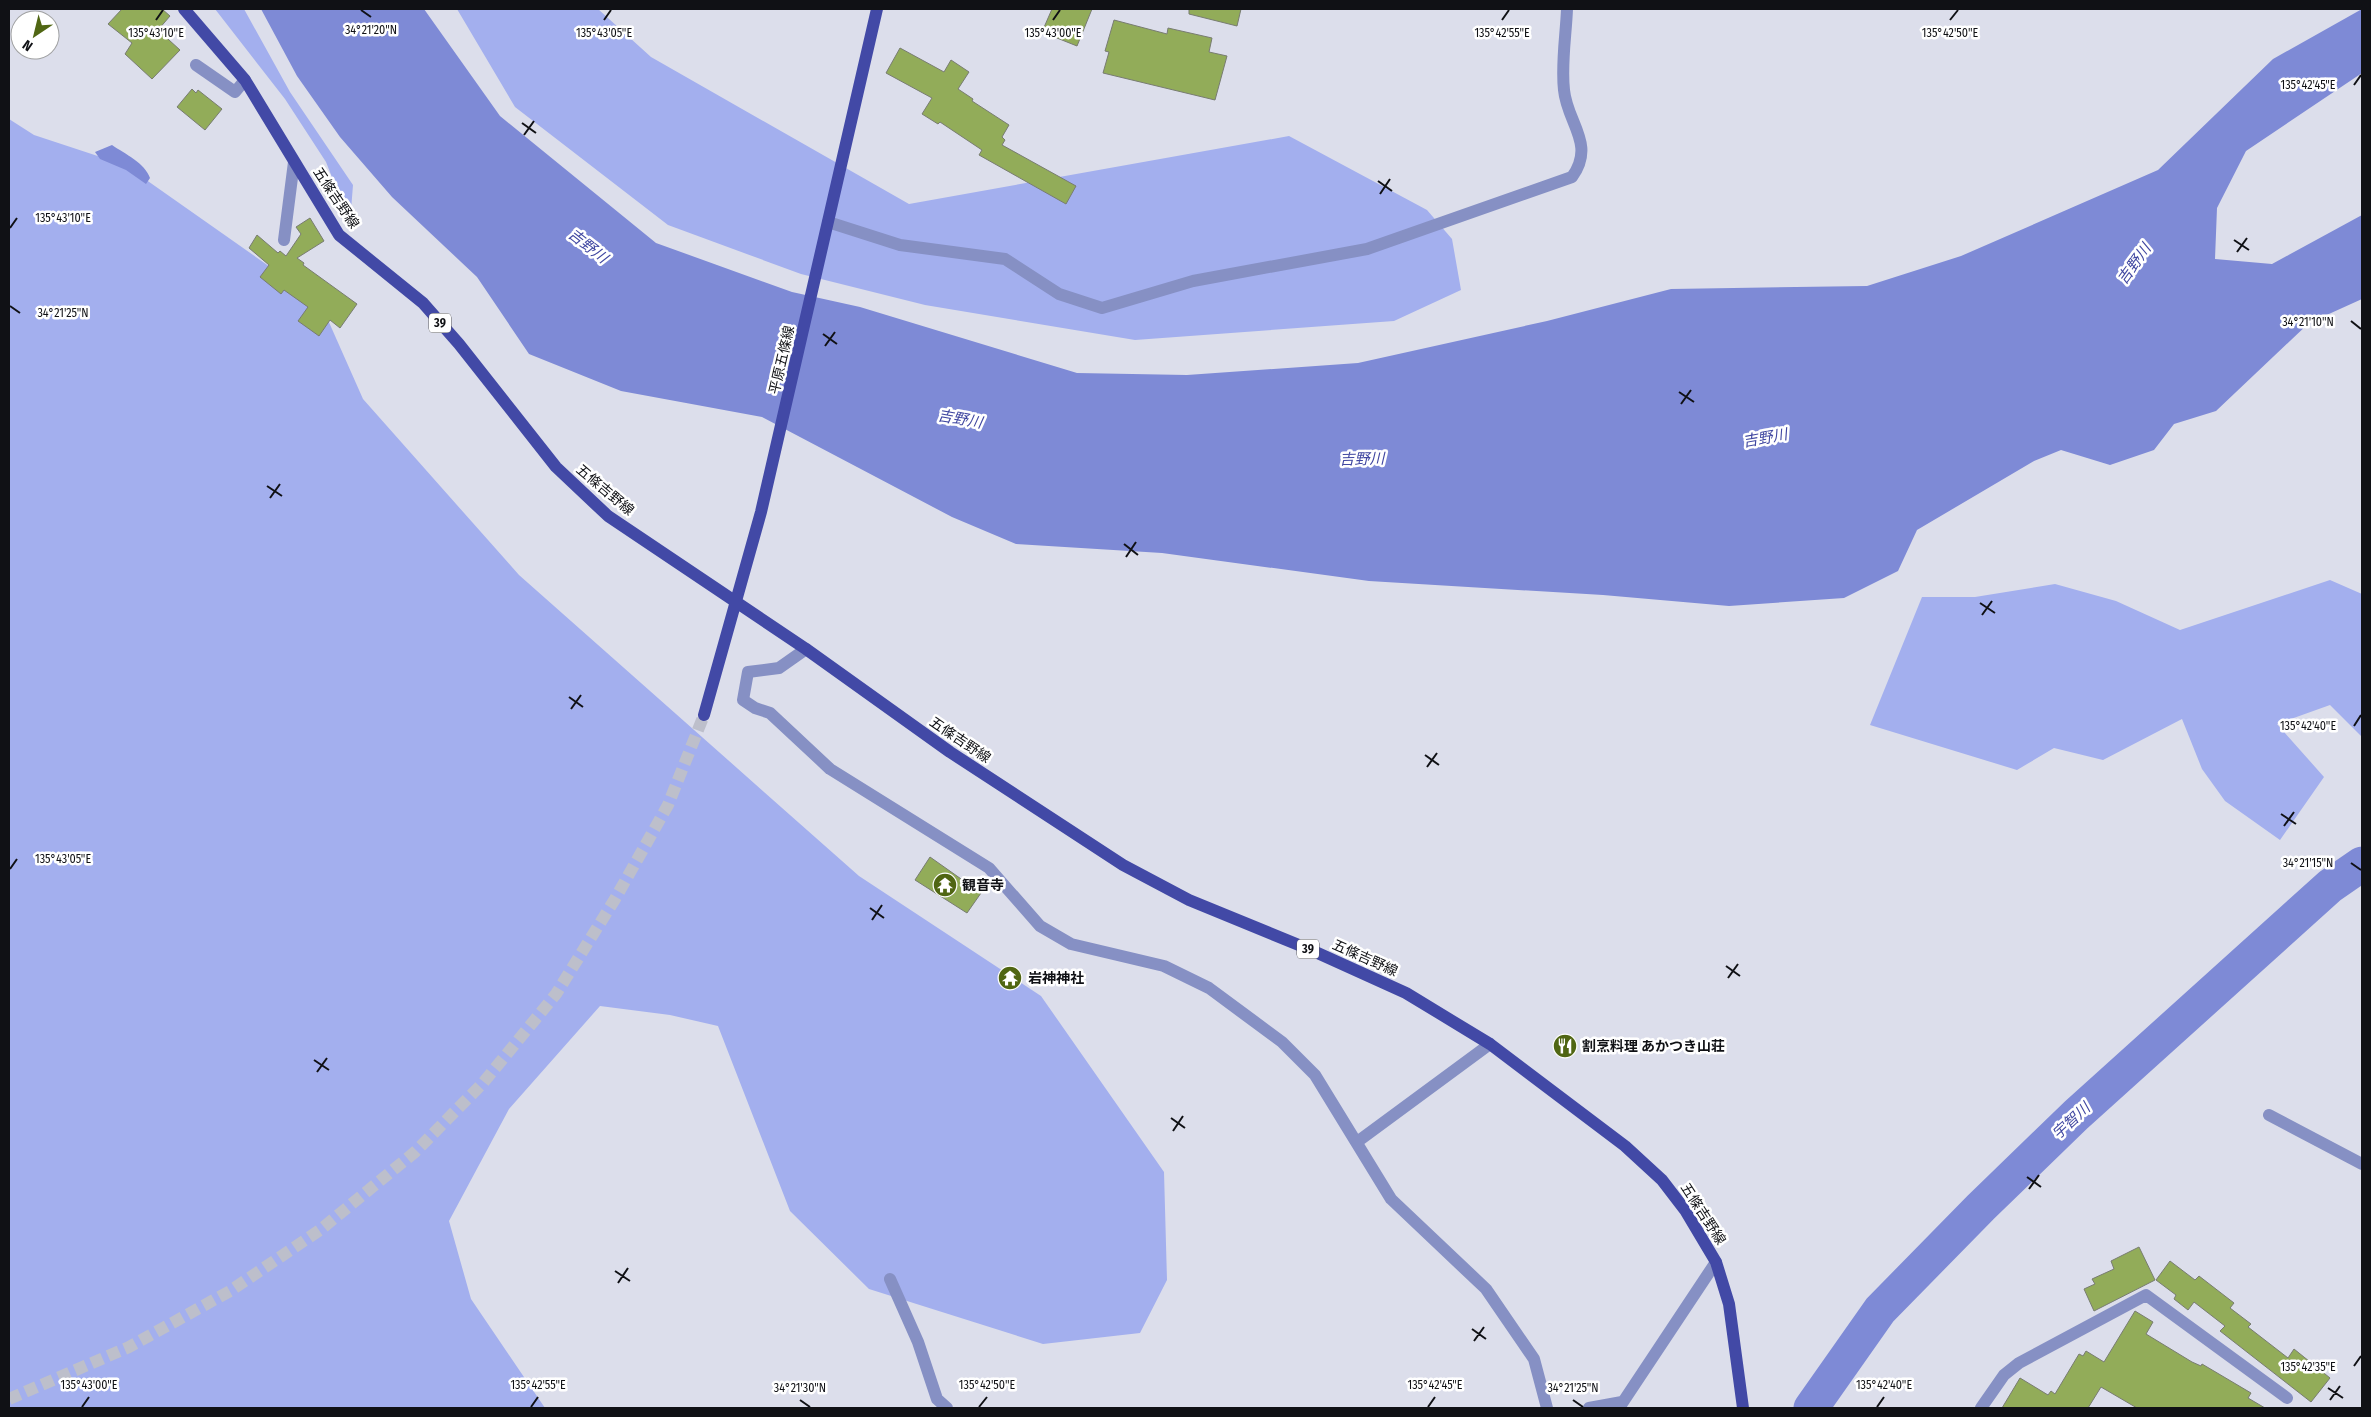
<svg xmlns="http://www.w3.org/2000/svg" width="2371" height="1417" font-family="'Fira Sans Condensed','Noto Sans JP',sans-serif">
<style>
.green{fill:#a3afee}
.water{fill:#7e8ad6}
.lines{fill:none;stroke-linecap:round;stroke-linejoin:round}
.river{stroke:#7e8ad6;stroke-width:35}
.building{fill:#92ac59;stroke:#787c71}
.major-tunnel{stroke:#bdbfcb;stroke-width:12;stroke-dasharray:12 6;stroke-linecap:butt}
.minor{stroke:#8690c4;stroke-width:12}
.major{stroke:#4249a6;stroke-width:12}
.ticks{fill:none;stroke:#101115;stroke-width:2}
.labels{text-anchor:middle;dominant-baseline:central;stroke-width:5;stroke-linejoin:round;paint-order:stroke}
.shield{fill:#fff;stroke:#58585b;stroke-width:1}
.shield-label{font-size:12px;font-weight:bold;fill:#101115}
.street-label{font-size:14px;fill:#101115;stroke:#fff}
.poi-label{font-size:14px;font-weight:bold;fill:#101115;stroke:#fff;text-anchor:start}
.water-label{font-size:15px;font-style:italic;fill:#4047a1;stroke:#fff}
.ticks-label{font-size:12px;text-anchor:middle;fill:#101115;stroke:#fff;stroke-width:5;stroke-linejoin:round;paint-order:stroke}
</style>
<rect width="100%" height="100%" fill="#dcdeeb"/>
<path class="green" d="M215,9H244L290,92L353,185L350,223L326,162L285,99Z
M457,9H598L651,57L909,204L1289,136L1427,210L1452,239L1461,290L1394,321L1135,340L925,305L801,274L668,225L515,107Z
M9,119L34,135L125,165L320,302L363,399L519,575L859,876L1041,996L1164,1172L1167,1280L1140,1333L1043,1344L869,1289L790,1211L718,1026L670,1015L600,1006L509,1109L449,1221L471,1299L545,1408H9Z
M2330,580L2362,594V737L2330,705L2277,724L2324,777L2280,840L2225,801L2202,769L2182,719L2103,760L2054,748L2017,770L1870,725L1922,597H1975L2055,584L2116,601L2180,630Z"/>
<path class="water" d="M261,9H424L500,116L656,243L792,292L860,307L1077,373L1187,375L1358,363L1547,321L1671,289L1867,286L1961,256L2158,170L2273,59L2362,9V73L2246,151L2217,208L2215,259L2272,264L2362,215V299L2309,323L2216,411L2174,424L2154,450L2110,465L2061,450L2034,461L1917,530L1898,571L1844,598L1729,606L1603,595L1369,581L1162,553L1016,544L952,517L762,417L621,391L529,354L477,277L392,197L340,137L297,76Z
M112,145C125,154 145,163 150,178L146,184L126,170L100,159L95,152Z"/>
<g class="lines">
<path class="river" d="M1811,1408L1880,1310L1981,1207L2076,1115L2330,886L2362,864"/>
</g>
<path class="building" d="M122,9H162L170,16L158,30L180,50L152,79L125,54L132,43L108,24Z
M1052,9H1092L1077,46L1042,32Z
M1189,9H1241L1237,26L1189,14Z
M1114,20L1167,34L1168,28L1212,38L1209,52L1227,56L1215,100L1103,73L1109,52L1105,51Z
M900,48L944,72L951,60L969,72L958,89L973,99L972,101L1009,125L1002,137L1005,140L1002,145L1076,186L1066,204L979,155L982,150L940,122L938,124L922,114L932,98L886,73Z
M192,89L196,93L198,90L222,109L205,130L177,107Z
M310,218L324,241L297,258L304,263L303,265L357,304L340,328L330,320L319,336L298,321L308,307L284,290L281,294L260,277L269,265L249,248L257,235L278,253L280,251L286,256L301,234L296,227Z
M930,857L981,893L967,913L915,880Z
M2139,1247L2155,1280L2094,1311L2084,1289L2095,1284L2092,1279L2114,1269L2111,1261Z
M2170,1261L2195,1280L2199,1276L2234,1303L2230,1308L2251,1324L2248,1327L2288,1358L2294,1349L2330,1378L2311,1402L2220,1331L2225,1326L2194,1302L2188,1310L2174,1299L2176,1295L2156,1280Z
M2135,1311L2153,1322L2146,1334L2192,1362L2201,1366L2202,1364L2251,1393L2248,1398L2265,1408H2137L2101,1387L2088,1408H2002L2020,1378L2048,1395L2051,1391L2055,1394L2079,1354L2083,1356L2086,1351L2104,1362Z"/>
<g class="lines">
<path class="major-tunnel" d="M9,1399L129,1347L230,1291L320,1230L415,1152L483,1083L556,994L615,899L668,805L704,715"/>
<path class="minor" d="M196,65L235,92L245,80
M828,222L900,245L1005,259L1059,294L1102,308L1193,281L1367,249L1572,177C1596,144 1567,123 1564,90C1561,64 1566,35 1567,9
M284,240L294,162
M806,649L779,668L748,672L743,700L755,708L770,713L830,769L989,868L1040,926L1071,944L1164,966L1209,988L1282,1042L1315,1075L1391,1199L1486,1289L1534,1359L1547,1408
M2269,1115L2362,1164
M1357,1142L1490,1044
M890,1279L918,1342L937,1399L947,1408
M1589,1408L1622,1402
M1619,1408L1716,1262
M1981,1408L2004,1375L2019,1363L2146,1295L2287,1398"/>
<path class="major" d="M184,9L245,80L339,235L423,303L459,344L556,467L608,516L806,649L950,752L1123,865L1189,900L1311,950L1406,993L1490,1044L1625,1146L1662,1180L1685,1210L1716,1262L1729,1304L1743,1408
M704,715L761,512L877,9"/>
</g>
<path class="ticks" d="M361,10L371,17M156,20L163,10M604,20L611,10M1053,20L1060,10M1502,20L1509,10M1950,20L1958,10M2354,85L2361,75M522,123L536,133M524,135L534,121M1378,181L1392,191M1380,194L1390,179M10,228L17,218M2234,240L2249,250M2237,252L2247,238M10,306L20,313M2351,321L2361,329M823,334L837,344M825,346L835,332M1679,392L1694,402M1681,404L1691,390M267,486L282,496M270,498L280,484M1124,544L1138,555M1126,557L1136,542M1980,603L1995,613M1982,615L1992,601M569,697L583,707M571,709L581,695M2354,726L2361,715M1425,755L1439,765M1427,767L1437,753M2281,814L2296,824M2284,826L2294,812M2351,863L2361,870M10,869L17,859M870,908L884,918M872,920L882,905M1726,966L1740,976M1728,978L1738,964M314,1060L329,1070M317,1072L327,1058M1171,1118L1185,1128M1173,1131L1183,1116M2027,1177L2041,1187M2029,1189L2039,1175M615,1271L630,1281M618,1283L628,1268M1472,1329L1486,1339M1474,1341L1484,1327M2354,1366L2361,1356M2328,1388L2343,1398M800,1400L810,1407M1573,1400L1583,1407M2330,1400L2340,1386M82,1407L89,1397M531,1407L538,1397M979,1407L987,1397M1428,1407L1435,1397M1877,1407L1884,1397"/>
<defs>
<g id="temple-disc" transform="scale(1.25)"><circle r="9.5" fill="#506613" stroke="#fff"/><path d="M0-6L5-2H3V0L6.5 2.5H4V6H1.5V3h-3V6H-4V2.5H-6.5L-3 0V-2H-5Z" fill="#fff"/></g>
<g id="restaurant-disc" transform="scale(1.25)"><circle r="9.5" fill="#506613" stroke="#fff"/><path d="M-5-6h1v4h1v-4h1v4h1v-4h1v5L-1.5 .5V6h-2V.5L-5-1ZM5-6V6H3V1.5H1.5Q1.5-4 5-6Z" fill="#fff"/></g>
</defs>
<g fill-rule="evenodd">
<use href="#temple-disc" x="945" y="885"/>
<use href="#temple-disc" x="1010" y="978"/>
<use href="#restaurant-disc" x="1565" y="1046"/>
</g>
<g class="labels">
<g class="shield">
<rect x="429" y="313.5" width="22" height="19" rx="4"/>
<rect x="1297" y="939.5" width="22" height="19" rx="4"/>
</g>
<g class="shield-label">
<text x="440" y="323">39</text>
<text x="1308" y="949">39</text>
</g>
<g class="street-label">
<text transform="translate(336 198) rotate(56)">五條吉野線</text>
<text transform="translate(782 360) rotate(-77)">平原五條線</text>
<text transform="translate(605 490) rotate(40)">五條吉野線</text>
<text transform="translate(960 740) rotate(34)">五條吉野線</text>
<text transform="translate(1365 958) rotate(24)">五條吉野線</text>
<text transform="translate(1703 1214) rotate(57)">五條吉野線</text>
</g>
<g class="poi-label">
<text x="962" y="885">観音寺</text>
<text x="1028" y="978">岩神神社</text>
<text x="1582" y="1046">割烹料理 あかつき山荘</text>
</g>
<g class="water-label">
<text transform="translate(588 246) rotate(38)">吉野川</text>
<text transform="translate(2134 264) rotate(-54)">吉野川</text>
<text transform="translate(960 419) rotate(10)">吉野川</text>
<text transform="translate(1765 438) rotate(-10)">吉野川</text>
<text transform="translate(1362 459) rotate(-1)">吉野川</text>
<text transform="translate(2071 1121) rotate(-43)">宇智川</text>
</g>
</g>
<g class="ticks-label">
<text x="371" y="34">34°21'20"N</text>
<text x="156" y="37">135°43'10"E</text>
<text x="604" y="37">135°43'05"E</text>
<text x="1053" y="37">135°43'00"E</text>
<text x="1502" y="37">135°42'55"E</text>
<text x="1950" y="37">135°42'50"E</text>
<text x="2308" y="89">135°42'45"E</text>
<text x="63" y="222">135°43'10"E</text>
<text x="63" y="317">34°21'25"N</text>
<text x="2308" y="326">34°21'10"N</text>
<text x="2308" y="730">135°42'40"E</text>
<text x="63" y="863">135°43'05"E</text>
<text x="2308" y="867">34°21'15"N</text>
<text x="2308" y="1371">135°42'35"E</text>
<text x="89" y="1389">135°43'00"E</text>
<text x="538" y="1389">135°42'55"E</text>
<text x="987" y="1389">135°42'50"E</text>
<text x="1435" y="1389">135°42'45"E</text>
<text x="1884" y="1389">135°42'40"E</text>
<text x="800" y="1392">34°21'30"N</text>
<text x="1573" y="1392">34°21'25"N</text>
</g>
<rect width="2371" height="1417" fill="none" stroke="#101115" stroke-width="20"/>
<g transform="translate(35 35) rotate(215)"><circle r="24" fill="#ffffff" stroke="#9fa0a1"/>
<path d="M0-4L9 19L0 12L-9 19Z" fill="#506613"/>
<text y="-8" font-size="14" font-weight="bold" text-anchor="middle" fill="#101115">N</text>
</g>
</svg>
